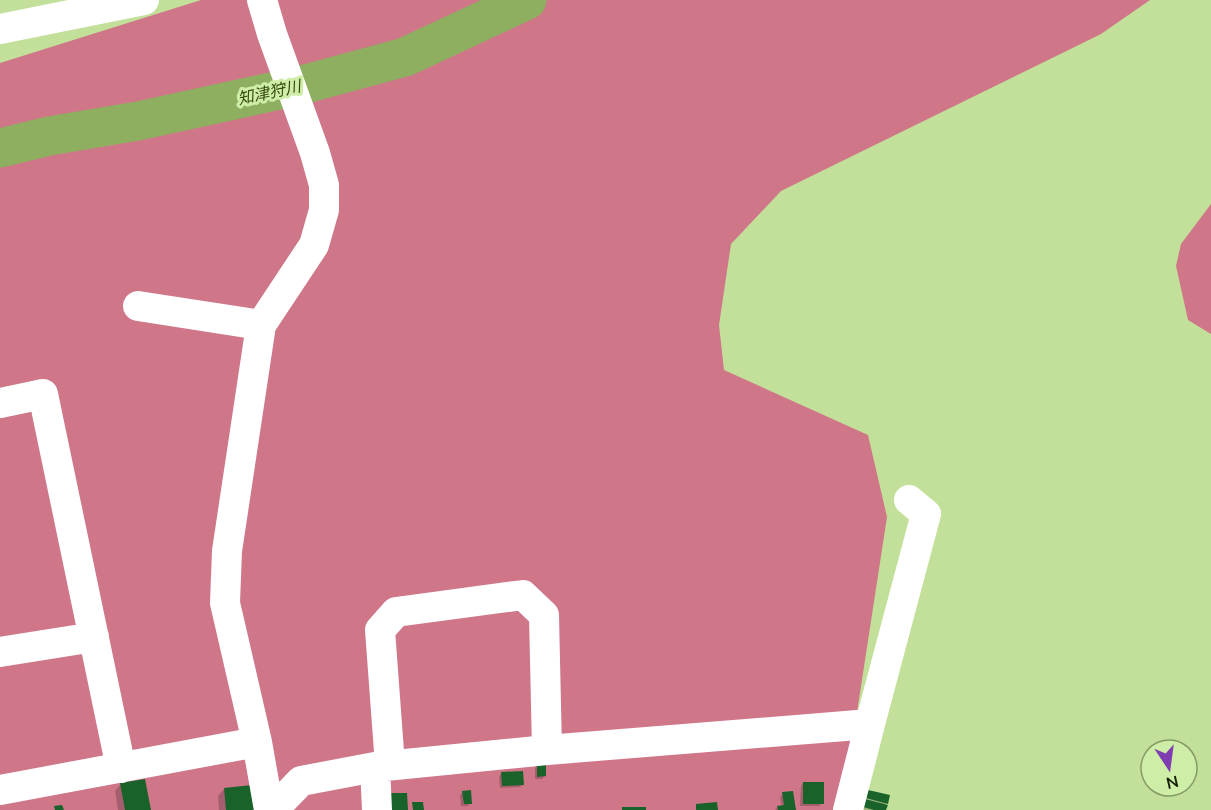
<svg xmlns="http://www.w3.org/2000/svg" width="1211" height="810" font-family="Mulish,'Noto Sans JP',sans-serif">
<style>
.forest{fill:#cf7689}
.shadow{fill:#0003}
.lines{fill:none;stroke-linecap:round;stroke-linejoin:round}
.river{stroke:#8eaf5f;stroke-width:39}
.building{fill:#19622a}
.minor{stroke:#fff;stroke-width:30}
.labels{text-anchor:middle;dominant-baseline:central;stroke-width:6;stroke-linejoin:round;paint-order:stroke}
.water-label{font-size:16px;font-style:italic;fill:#34480e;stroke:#ceeda7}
</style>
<rect width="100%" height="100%" fill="#c2e09a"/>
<path class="forest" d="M201,0H1150L1101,34L781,191L731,244L719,325L724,370L868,435L887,517L842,810H0V63Z
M1211,204V334L1188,320L1176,266L1181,244Z"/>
<path class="shadow" d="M537,765L545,776L542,779H535V768Z
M501,774L523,784L520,787L500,788L499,777Z
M803,783L822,803L819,806H800L801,786Z
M121,784L149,810H118L115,791Z
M224,789L253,810H219L218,796Z
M463,792L470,803L468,806H461L460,795Z
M783,794L795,810H775L778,807H782L780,797Z
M866,794L887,803L884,806L885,810H861Z"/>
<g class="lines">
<path class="river" d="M0,148L49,136L138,121L298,86L405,57L527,0"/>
</g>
<path class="building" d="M546,763V776L537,777V764Z
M523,771L524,785L502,786L501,772Z
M145,779L151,810H125L120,783Z
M803,782H824V804H803Z
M252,785L255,810H226L224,788Z
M471,790L472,804H464L462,791Z
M868,790L890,795L888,804L866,798Z
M793,791L796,810H778L777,806L784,805L782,792Z
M386,793H407L408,810H387Z
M865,799L888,805L886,810H874L863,807Z
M412,802H423L424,810H413Z
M717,802L718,810H696V804Z
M62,805L64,810H55L54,806Z
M622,807H646V810H622Z"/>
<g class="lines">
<path class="minor" d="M262,0L272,34L315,153L324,185V210L314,245L261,325L227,551L225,603L257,742L269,810
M0,29L144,0
M138,306L261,325
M0,403L43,394L121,768
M0,652L94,637
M390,765L380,630L396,612L523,595L544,615L547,750
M375,767L377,810
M0,790L257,742
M273,810L301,781L375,767L547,750L870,724
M848,810L870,724L926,514L909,500"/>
</g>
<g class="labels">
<g class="water-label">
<text transform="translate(269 92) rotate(-12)">知津狩川</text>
</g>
</g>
<g transform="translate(1169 768) rotate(167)"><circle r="28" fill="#ceeda7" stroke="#849b66" stroke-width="1.5"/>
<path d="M0-4.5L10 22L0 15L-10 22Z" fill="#7f3db1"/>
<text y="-9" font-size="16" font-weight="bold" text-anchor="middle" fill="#151f04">N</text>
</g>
</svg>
